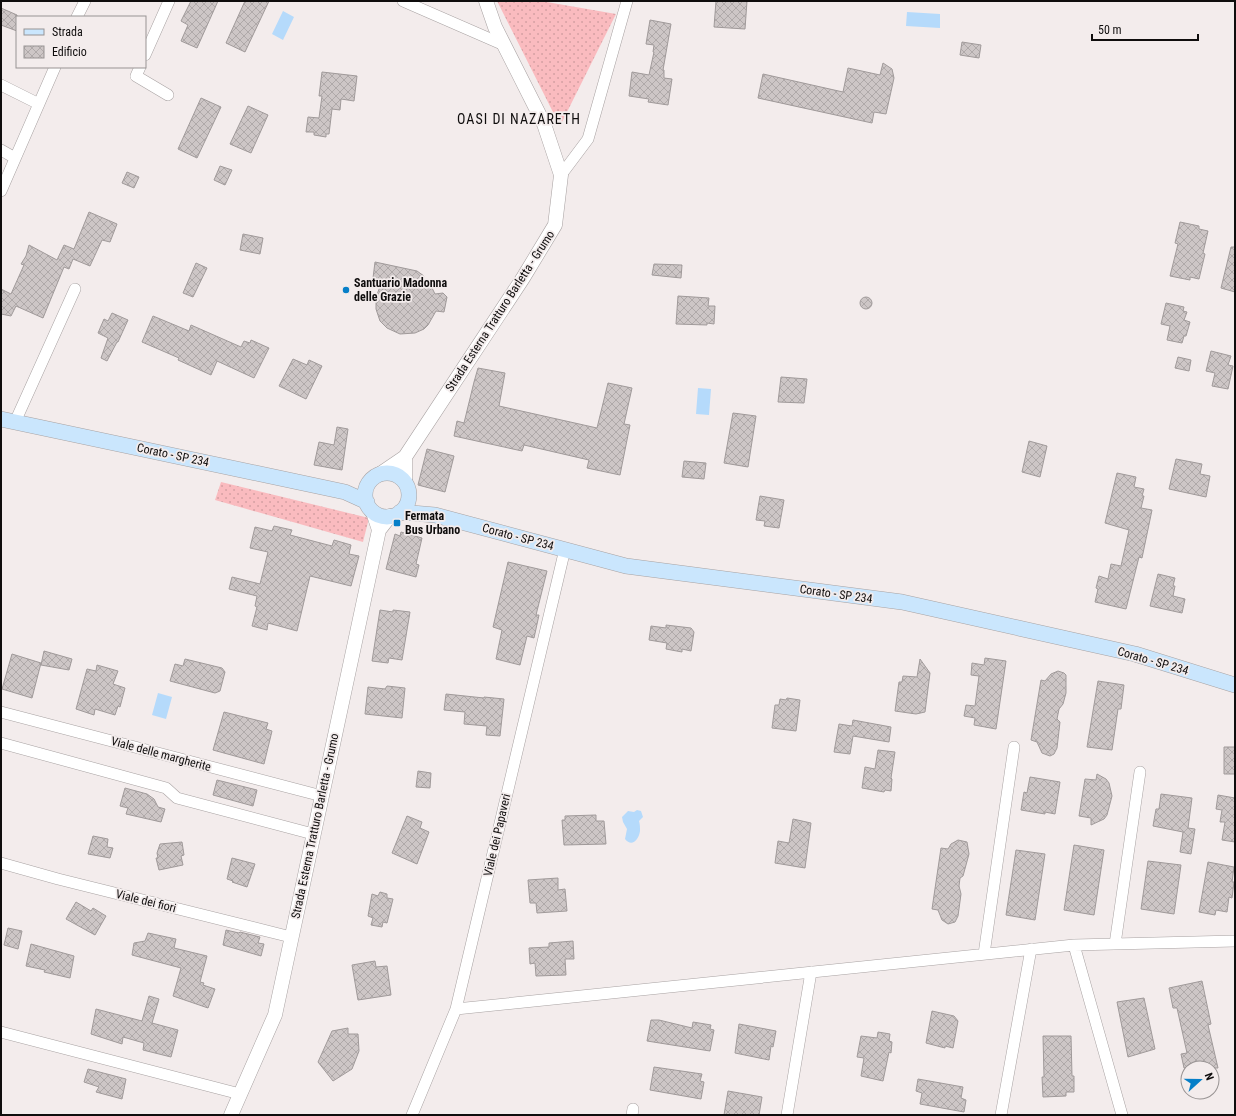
<svg xmlns="http://www.w3.org/2000/svg" width="1236" height="1116" font-family="'Roboto Condensed',sans-serif">
<style>
.grass{fill:url(#grass-dots)}
.water{fill:#b5dafb}
.building{fill:url(#building-cross-hatch);stroke:#a09a9a}
.lines{fill:none;stroke-linecap:round;stroke-linejoin:round}
.minor-casing{stroke:#a8a2a2;stroke-width:12}
.tertiary-casing{stroke:#a8a2a2;stroke-width:15}
.secondary-casing{stroke:#a8a2a2;stroke-width:16}
.minor{stroke:#fff;stroke-width:11}
.tertiary{stroke:#fff;stroke-width:14}
.secondary{stroke:#cae6fd;stroke-width:15}
.poi-dot{fill:#067fc8;stroke:#f3ecec;stroke-width:1.5}
.labels{text-anchor:middle;dominant-baseline:central;stroke-width:3.5;stroke-linejoin:round;paint-order:stroke}
.poi-label{font-size:12px;font-weight:bold;fill:#0f0d0d;stroke:#f3ecec;text-anchor:start}
.street-label{font-size:12px;fill:#0f0d0d;stroke:#f3ecec}
.quarter-label{font-size:14px;letter-spacing:1px;fill:#0f0d0d;stroke:#f3ecec}
</style>
<defs>
<pattern id="grass-dots" width="8" height="8" patternUnits="userSpaceOnUse"><rect width="8" height="8" fill="#fabbbf"/><path d="M2 2h.1M6 6h.1" fill="none" stroke="#d5a0a3" stroke-width="1.8" stroke-linecap="round"/></pattern>
<pattern id="building-cross-hatch" width="8" height="8" patternUnits="userSpaceOnUse"><rect width="8" height="8" fill="#cdc6c6"/><path d="M0 0l8 8M0 8l8-8" fill="none" stroke="#afa9a9"/></pattern>
</defs>
<rect width="100%" height="100%" fill="#f3ecec"/>
<path class="grass" d="M497,1H541L616,14L560,126Z
M221,482L369,518L363,542L215,500Z"/>
<path class="water" d="M283,11L294,17L283,40L272,34Z
M907,12L940,14V28L906,26Z
M698,388L711,389L709,415L696,414Z
M158,693L172,697L166,719L152,715Z
M637,810L641,811L643,817L639,821C640,824 640,828 640,831C639,839 632,848 625,839L627,829L623,822L622,817L628,811L634,812Z"/>
<path class="building" d="M191,1H218L197,48L181,41L188,25L181,21Z
M245,1H269L245,52L226,43Z
M716,1H747L745,29L714,27Z
M1,8L17,15V31L1,25Z
M650,20L671,24L663,70H664V78L672,79L668,105L648,102L649,99L629,96L632,72L649,75L654,52H653L654,45L646,44Z
M962,42L981,45L979,58L960,55Z
M883,63L892,69L894,78L886,114L874,112L872,123L758,98L763,74L843,92L848,68L880,75Z
M322,72L357,76L354,101L341,99L340,110L332,109L329,134H326V137L314,135V132H306L308,117L319,118L322,96H319Z
M201,98L221,107L197,158L178,149Z
M248,106L268,115L251,153L230,144Z
M220,166L232,170L225,185L214,180Z
M127,172L139,177L134,188L122,183Z
M89,212L117,224L110,242L102,240L90,266L73,259L69,269L64,267L43,318L16,306L11,316L1,314V289L11,294L24,265L21,264L26,256L29,245L57,260L64,245L74,249Z
M1180,222L1199,226V229L1208,231L1203,253L1205,254L1199,279L1190,277V280L1170,276L1178,244L1175,243Z
M243,234L263,238L260,254L240,250Z
M1231,247H1235V292L1221,288Z
M375,262L417,271L424,276L423,278L432,288L435,294L443,293L447,297L444,312L436,311L428,325L424,329L415,333L400,334L387,328L380,321L376,309V297L383,279L373,278Z
M196,263L207,268L193,297L183,293Z
M654,264L682,265L681,278L652,275Z
M678,296L709,298L708,306H715L714,324L707,323V325L676,324Z
M860 303a6 6 0 1 1 12 0a6 6 0 1 1-12 0Z
M1166,303L1184,307L1183,311L1187,312L1184,320L1190,322L1186,336H1184L1182,343L1167,340L1170,326L1161,324Z
M112,313L128,320L118,342H117L107,361L101,358L108,338L98,333L104,319L108,321Z
M153,316L189,331L191,325L241,347L244,341L250,343L251,340L269,348L254,378L217,361L211,375L178,360L179,358L142,342Z
M1211,351L1231,356L1228,365L1233,366L1228,389L1212,386L1215,373L1206,371Z
M1178,357L1191,360L1189,371L1175,368Z
M293,359L307,365L309,360L322,366L306,399L279,386Z
M478,368L505,373L499,406L597,428L608,383L632,388L624,424L630,425L620,475L587,468L589,460L524,445L522,451L454,436L457,421L464,423L474,382Z
M781,377L807,379L804,403L778,402Z
M733,413L756,416L748,467L724,463Z
M337,427L348,429L342,470L314,465L319,442L334,445Z
M1029,441L1047,446L1040,477L1022,472Z
M427,449L454,456L445,492L418,485Z
M1176,459L1202,464L1200,474L1210,476L1206,497L1169,489Z
M684,461L706,463L704,479L682,477Z
M1117,473L1136,477L1134,487L1144,489L1142,496H1144L1141,508L1152,510L1142,558L1139,557L1126,609L1095,602L1098,589L1096,588L1099,576L1108,579L1111,564L1121,566L1129,530L1105,523Z
M760,496L784,500L779,528L764,526L765,521L756,520Z
M274,526L292,530L290,535L332,546L334,540L351,545L349,554L359,556L351,586L310,576L297,631L268,623L267,630L252,626L257,607L255,606L257,596L229,589L232,577L260,584L268,552L250,548L255,527L272,531Z
M401,532L422,538L416,564L419,565L416,577L386,569L395,534L400,536Z
M508,562L547,571L536,615H539L534,638L527,636L520,665L496,659L502,630L493,627Z
M1158,574L1175,578L1173,586H1175L1173,596L1185,599L1182,613L1150,606Z
M380,610L393,612V610L410,612L402,660L389,658L388,663L372,661Z
M666,625L691,628L694,632L691,651L682,649V652L666,649L667,643L649,640L651,626L666,628Z
M44,651L72,659L69,670L41,665Z
M12,654L41,663L32,698L2,689Z
M985,658L1006,661L996,729L974,725L975,718L964,716L966,705L975,706L979,676L971,675L972,663L984,665Z
M185,659L222,668L225,672L220,691L215,693L170,681L175,664L183,666Z
M920,659L930,673L925,712L916,714L895,711L899,682H902L903,676L917,677Z
M97,665L118,671L113,684L125,688L120,707L118,706L115,715L95,709L94,715L76,709L87,669L96,671Z
M1058,671L1064,673L1066,675V693L1063,704L1059,709L1057,719L1060,722L1057,748L1054,754L1050,756L1042,753L1037,742L1031,740L1041,680L1045,681L1051,674Z
M1098,681L1124,685L1121,709H1118L1112,750L1087,747Z
M387,686L405,688L402,718L365,714L368,687L385,689Z
M446,694L484,698V697L504,699L500,736L486,735L487,726L464,724L465,712L444,710Z
M787,698L800,700L796,731L772,728L775,705H779L780,699L786,700Z
M224,712L268,723L266,729L272,731L264,764L213,750Z
M853,720L891,727L889,742L853,736L850,754L834,752L839,724L852,726Z
M1224,747H1235V774H1224Z
M878,750L895,752L891,778L892,779L891,791L885,790L884,792L862,788L865,767L875,769Z
M418,771L431,773L430,788L416,787Z
M1097,774L1106,779L1109,783L1112,796L1107,815L1104,819L1091,825V818L1079,816L1085,779L1096,780Z
M1030,777L1060,782L1055,814L1045,812V814L1021,810L1024,792L1027,793Z
M217,780L257,790L253,806L213,795Z
M125,788L147,794L154,799L158,807L165,809L161,822L126,814L128,808L120,806Z
M1161,794L1192,798L1188,828L1195,829L1191,854L1180,852L1183,832L1153,826L1156,809H1159Z
M1218,795L1235,798V842L1222,840L1225,822H1220L1222,810L1216,809Z
M596,815V821H604L606,844L564,845L562,820H565V816Z
M407,816L422,822L420,828L429,832L417,864L392,853Z
M793,819L811,823L805,868L775,863L778,841L789,843Z
M93,836L108,839L107,847L113,848L110,858L88,854Z
M958,840L967,842L969,854L963,876L960,878L959,886L961,894L958,916L955,922L948,924L942,920L938,910L932,909L941,848L948,849L951,844Z
M182,842L184,855L181,856L183,865L159,870L156,858H158L157,853L160,844Z
M1074,845L1104,850L1094,915L1064,910Z
M1016,850L1045,854L1035,920L1006,915Z
M232,858L255,864L247,887L232,882L233,881L227,879Z
M1148,861L1181,865L1174,914L1141,909Z
M1208,862L1234,867L1232,882H1234L1232,898L1229,897L1227,912L1216,910L1215,915L1199,912Z
M558,878V890L565,889L567,911L537,913L536,903H530L528,880Z
M380,892L387,894V898L393,899L387,923L383,922L382,927L371,925L373,918L368,916L372,894L378,896Z
M76,902L91,911L93,908L106,916L95,935L66,919Z
M8,928L22,931L18,949L4,945Z
M226,930L239,933L240,932L260,937L258,943L264,944L261,956L223,945Z
M148,933L176,939L174,948L207,956L200,982L204,983L203,985L215,989L208,1008L173,996L181,968L132,955L134,943L145,941Z
M573,941L574,959H565L566,975L536,976L535,963L530,964L529,948L549,947V943Z
M31,944L74,956L70,978L44,972L45,970L26,966Z
M375,961L376,967L387,966L391,995L358,1000L352,965Z
M1202,981L1211,1024L1208,1025L1218,1068H1184L1181,1054L1187,1053L1177,1008H1173L1169,988Z
M149,996L159,999L152,1023L178,1030L171,1057L143,1050L144,1043L123,1037L122,1044L91,1034L96,1009L142,1021Z
M1144,998L1155,1049L1128,1057L1117,1002Z
M932,1011L954,1016L958,1021L953,1048L945,1046V1048L926,1043Z
M651,1020H659L692,1028L693,1022L711,1025L710,1029L714,1030L710,1051L647,1041Z
M739,1024L776,1031L773,1047L771,1046L769,1060L735,1053Z
M348,1028V1034H358L359,1051L352,1069L333,1081L318,1062L332,1031Z
M878,1032L890,1034L889,1041L892,1042L891,1053L889,1052L883,1081L861,1076L864,1058L857,1057L861,1036L877,1038Z
M1043,1036H1071L1072,1076H1074V1092H1066V1096L1043,1097L1042,1077H1044Z
M654,1067L702,1074L700,1081L704,1082L701,1099L650,1090Z
M88,1069L126,1079L122,1099L96,1092L99,1087L84,1082Z
M918,1079L963,1087L961,1098L966,1100L964,1112L920,1104L922,1093L916,1091Z
M728,1091L762,1097L759,1115H724Z"/>
<g class="lines">
<g class="minor-casing">
<path id="minor" d="M403,1L504,45
M77,17L85,1
M145,55L169,1
M140,67L136,76L168,95
M1,85L39,104
M1,150L15,158
M561,175L588,139L627,1
M1,191L55,67
M15,422L75,289
M1,712L322,796
M1,743L166,788L177,798L313,834
M1,863L58,879L291,937
M1115,944L1140,772
M1074,945L1122,1115
M984,954L1014,747
M456,1009L1074,945L1235,941
M1,1032L240,1094
M412,1115L456,1009L565,549
M632,1115L633,1109
M787,1115L811,972
M1001,1115L1031,949"/>
</g>
<g class="tertiary-casing">
<path id="tertiary" d="M405,457V482
M380,474L405,457L523,278L555,225L561,175L544,124L495,27L486,1
M379,530L390,516
M231,1115L275,1015L379,530L373,512"/>
</g>
<g class="secondary-casing">
<path id="secondary" d="M1,419L345,492L367,502
M365 495a22 22 0 1 1 44 0a22 22 0 1 1-44 0Z
M400,512L435,515L626,566L902,602L1135,654L1235,685"/>
</g>
<use href="#minor" class="minor"/>
<use href="#tertiary" class="tertiary"/>
<use href="#secondary" class="secondary"/>
</g>
<g class="poi-dot">
<circle cx="346" cy="290" r="4"/>
<rect x="393" y="519" width="8" height="8" rx="2"/>
</g>
<g class="labels">
<g class="poi-label">
<text x="354" y="283">Santuario Madonna<tspan x="354" dy="14">delle Grazie</tspan></text>
<text x="405" y="516">Fermata<tspan x="405" dy="14">Bus Urbano</tspan></text>
</g>
<g class="street-label">
<text transform="translate(500 311) rotate(-57)">Strada Esterna Tratturo Barletta - Grumo</text>
<text transform="translate(173 455) rotate(12)">Corato - SP 234</text>
<text transform="translate(518 537) rotate(15)">Corato - SP 234</text>
<text transform="translate(836 594) rotate(8)">Corato - SP 234</text>
<text transform="translate(1153 661) rotate(16)">Corato - SP 234</text>
<text transform="translate(161 754) rotate(15)">Viale delle margherite</text>
<text transform="translate(315 826) rotate(-78)">Strada Esterna Tratturo Barletta - Grumo</text>
<text transform="translate(497 835) rotate(-77)">Viale dei Papaveri</text>
<text transform="translate(146 901) rotate(14)">Viale dei fiori</text>
</g>
<g class="quarter-label">
<text x="519" y="119">OASI DI NAZARETH</text>
</g>
</g>
<rect width="1236" height="1116" fill="none" stroke="#0f0d0d" stroke-width="4"/>
<rect x="16" y="16" width="130" height="52" fill="#f3ecec" stroke="#989393"/>
<rect x="24" y="29" width="20" height="6" fill="#cae6fd" stroke="#989393"/>
<text x="52" y="36" font-size="12" fill="#0f0d0d">Strada</text>
<rect x="24" y="46" width="20" height="12" fill="url(#building-cross-hatch)" stroke="#989393"/>
<text x="52" y="56" font-size="12" fill="#0f0d0d">Edificio</text>
<g transform="translate(1200 1080) rotate(69)"><circle r="19" fill="#f3ecec" stroke="#989393"/>
<path d="M0-3L7 15L0 10L-7 15Z" fill="#067fc8"/>
<text y="-6" font-size="11" font-weight="bold" text-anchor="middle" fill="#0f0d0d">N</text>
</g>
<path d="M1092 34v6h106v-6" fill="none" stroke="#0f0d0d" stroke-width="2"/>
<text x="1098" y="34" font-size="12" fill="#0f0d0d" stroke="#f3ecec" stroke-width="3" paint-order="stroke">50 m</text>
</svg>
